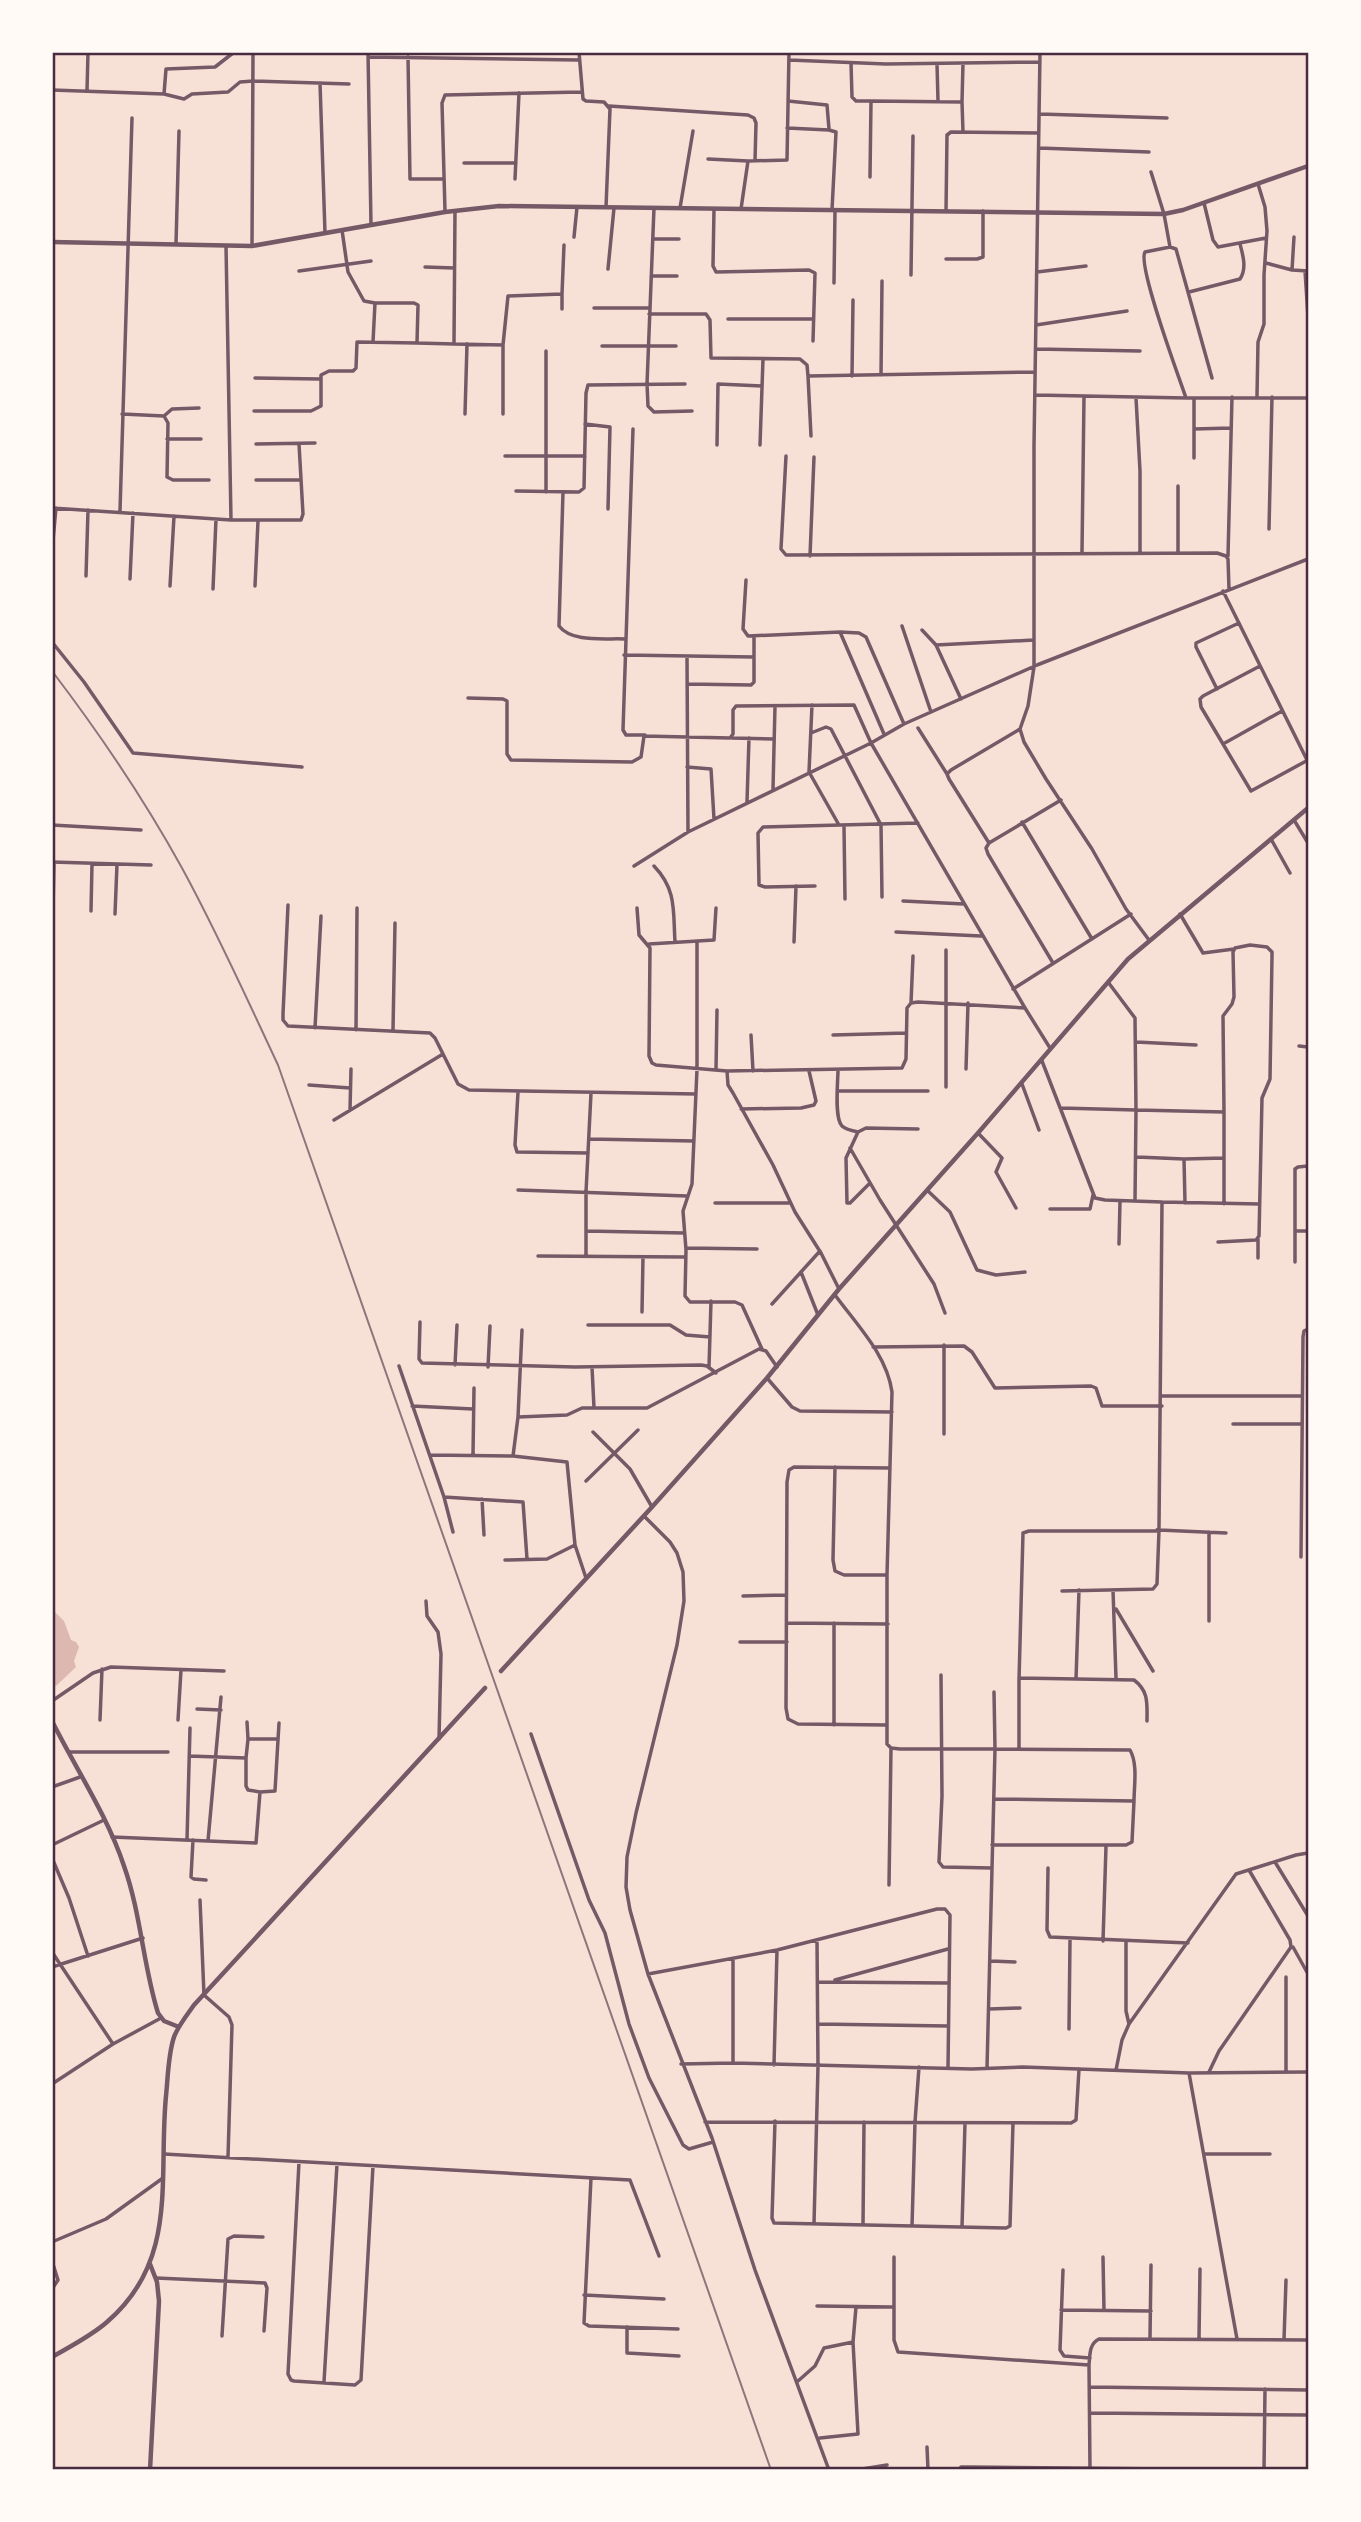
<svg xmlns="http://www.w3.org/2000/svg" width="1361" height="2522" font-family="Helvetica,sans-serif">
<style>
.water{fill:#dcb8b0}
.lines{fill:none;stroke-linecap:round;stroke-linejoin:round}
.minor{stroke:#755966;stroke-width:3.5}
.tertiary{stroke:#755966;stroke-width:4.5}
.rail{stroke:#8f747c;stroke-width:2}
.neatline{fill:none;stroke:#4a2c40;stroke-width:2.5}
</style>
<rect width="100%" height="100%" fill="#f7e1d7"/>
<path class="water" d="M53,1610L64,1621L71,1640L76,1642L79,1647L74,1661L76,1667L56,1686L52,1684Z"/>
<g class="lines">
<path class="minor" d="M368,52L371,225
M579,52L583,99L586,101L604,102L610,109L606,207
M1040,52L1034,446V667L1028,706L1020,729L1024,742L1046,779L1092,849L1126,909L1149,940
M368,57L579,60
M408,57L410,179H444
M789,60L886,64L1040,62
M851,63L852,97L856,101H871
M937,64L938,101
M320,83L325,233
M52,90L164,94L184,99L192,94L228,92L240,82L253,81L349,84
M87,91L88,52
M164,94L166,69L215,67L233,53
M788,101L827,105L829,129
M962,102L963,63
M609,106L748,115L754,118L756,123L755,161
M1040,114L1167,118
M787,128L829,130L836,132L832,210
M1039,148L1149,152
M708,159L748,161L741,209
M748,161L787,160L789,52
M464,163H516
M1151,172L1164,214L1170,247
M870,177L871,101L962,102L963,132
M515,179L519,93
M1204,203L1213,240L1218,247L1266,238
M654,208L647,384L648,406L654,412L692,411
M680,208L693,131
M714,209L713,266L716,272L809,270L815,273L813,341
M445,211L442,103L445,95L581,92
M946,211L947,135L951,132L1039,133
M574,237L577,207
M653,239H679
M176,244L179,131
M226,246L231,520
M252,246L253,52
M946,259H977L983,257V211
M1266,263L1292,270L1308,271
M425,267L454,268
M608,269L614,208
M1292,270L1294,237
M299,271L371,261
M1305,271L1308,317
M1037,272L1086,266
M911,275L913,136
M651,276H677
M834,283L835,210
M1189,292L1240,279C1247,269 1243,255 1240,244
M594,308H650
M562,309V294
M649,314H706L710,320L711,358L800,359L807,365L808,376L1035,372
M1308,317V333
M728,319H813
M1036,325L1127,311
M373,342L375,303
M417,343L454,344L455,211
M454,344L503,345V414
M503,345L508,296L562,294L564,245
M602,346H676
M1036,349L1140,351
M881,375L882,281
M808,376L811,436
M852,376L853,300
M255,378L319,379
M1035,395L1186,398H1308
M1257,396L1258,342L1264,324V275L1267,231L1265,207L1258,184
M1136,398L1140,471V553
M1186,398C1179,377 1137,265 1145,252L1170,247L1176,249L1212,378
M254,411H311L321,406V375L329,371H353L356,368L357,342L417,343L418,305L414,303H375L364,301L348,272L342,230
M122,414L164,416L168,423L167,477L173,480H209
M465,414L467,344
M164,416L172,409L199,408
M585,424L610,427L608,509
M633,429L623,730L626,735H645
M1194,429L1231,428
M167,439H201
M256,444L315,443
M717,445L718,384L762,386
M760,445L763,359
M505,456H585
M786,456L781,549L786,555L1217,553L1226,556L1228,559L1229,589
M1194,458V398
M256,480H301
M516,491L579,492L584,488L586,393L588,385L685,384
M546,492V351
M563,492L559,626C572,643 605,638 625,639
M52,508L231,520H301L303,514L299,444
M120,511L132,118
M1269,529L1272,397
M52,551L56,508
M1082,552L1084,397
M1178,552V486
M810,556L814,457
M1228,556L1232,397
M86,576L88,510
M130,579L133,513
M746,580L743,629L748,636L840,632
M170,586L174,516
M255,586L258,521
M213,589L216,519
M1223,591L1308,762
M902,626L931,712
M922,630L936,645L961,699
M52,642L84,682L133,753L302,767
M936,645L1034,640
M624,655L754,657
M687,656L688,832
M1260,666L1203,696L1200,699L1201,707L1223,744L1282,711
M687,684L751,685L754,682V637
M1217,689L1196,647V643L1239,623
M468,698L503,699L507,701V754L511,760L632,762L641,757L644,736L730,738L733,734V710L736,706L854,705L871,743L1025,1008
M812,705L809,772L839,825
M918,728L947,774
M1020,729L951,770L947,774L949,779L989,843L1061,800
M811,733L826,727L831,729L881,825L882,897
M884,734L840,632L859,633L866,637L904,724
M732,738L774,739
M1223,744L1251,791L1308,760
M687,767L711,769L714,819
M773,789L775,706
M747,802L749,738
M1294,820L1308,843
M1022,822L1092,939
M52,825L141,830
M844,826L845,899
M1271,839L1290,873
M989,843L986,848L988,854L1053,963
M52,862L151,865
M634,866L688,832L871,743L904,724L1037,665L1308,559
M654,866C677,890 673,911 675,942
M815,886L765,887L759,885L758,833L763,827L918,823
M903,901L964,904
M288,905L283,1014V1020L288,1026L430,1033L435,1038L458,1084L469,1090L696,1094
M637,908L639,935L650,948L649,1056L652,1063L656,1065L727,1071L902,1068L906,1059L907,1008L911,1003L918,1002L1025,1008L1050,1048
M53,909L54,862
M91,911L92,864
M115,914L117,864
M1180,914L1203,953L1234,949
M896,932L981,936
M697,942V1069L692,1184L683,1211L686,1250L685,1296L690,1302H735L742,1305L762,1349
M794,942L796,886
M649,944L714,940L716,908
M946,950V1087
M1013,989L1131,914
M911,1003L913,956
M315,1028L321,916
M356,1030L357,908
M393,1030L395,923
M751,1035L753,1071
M833,1035L906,1033
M1136,1042L1196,1045
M1299,1046L1308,1047
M966,1069L968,1003
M716,1070L717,1010
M838,1070C838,1081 834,1118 842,1126C845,1129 853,1131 858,1132
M727,1071L728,1085L733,1093L773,1165L795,1212L821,1253L839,1289
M1022,1084L1039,1130
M309,1085L350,1088
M838,1091H928
M518,1092L515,1145L517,1152L588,1153
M1060,1108L1136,1110L1135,1018L1108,982
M741,1109L801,1108L814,1105L816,1101L809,1071
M350,1110L351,1069
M1224,1112V1204
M334,1120L443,1054
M978,1133L1002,1158L996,1172L1016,1208
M589,1139L694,1141
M850,1148L880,1200L934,1284L945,1313
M1137,1157L1184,1159L1185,1203
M1184,1159L1224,1158
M870,1183L850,1203H847L846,1158L858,1132L866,1128L918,1129
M518,1190L687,1196
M928,1191L950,1212L977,1270L996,1275L1025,1272
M1135,1201L1136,1110L1224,1112L1223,1016L1232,1004L1234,997L1233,952L1235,948L1250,945L1267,947L1272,952V956L1270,1079L1262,1098L1259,1236L1256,1240L1218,1242
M1162,1202L1259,1204
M715,1203H790
M1050,1209H1090L1093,1195
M586,1231L684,1233
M1296,1231H1308
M1258,1239V1258
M1119,1244L1120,1201
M686,1248L757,1249
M538,1256L685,1257
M586,1256V1192L591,1093
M1295,1262V1169L1298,1167L1308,1166
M801,1272L818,1315
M835,1295C857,1325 887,1355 892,1392L887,1575V1744L891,1748L900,1749H995L987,2068
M772,1304L820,1251
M642,1312L643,1257
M420,1322L419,1359L422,1363L575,1367L701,1365L707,1366L716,1373
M588,1325H670L686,1335L710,1337
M944,1345V1434
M873,1347L964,1346L972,1352L995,1388L1091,1386L1096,1388L1102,1406H1162
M455,1365L457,1325
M399,1366L444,1497L453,1532
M488,1367L490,1326
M592,1367L594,1408
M709,1367L711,1301
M767,1378L792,1407L800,1411L892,1412
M1162,1396H1302
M412,1406L473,1409
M518,1417L567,1415L582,1408H647L759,1349L766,1351L777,1367
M1233,1424H1302
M593,1432L630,1469L652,1507
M430,1455L513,1456L567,1462L575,1545
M473,1455L474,1388
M513,1456L518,1417L522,1330
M835,1467L833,1560L835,1571L844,1575H887
M586,1481L638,1430
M444,1497L523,1502L527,1559
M482,1499L484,1535
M644,1516L670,1542L677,1553L683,1572L684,1601L677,1645L636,1813L627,1857L626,1887L630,1910L648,1974L712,2138L755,2270L829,2470
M1301,1557L1303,1337L1304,1331L1308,1329
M505,1560L547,1559L575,1545L586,1578
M1113,1590L1116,1678
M1062,1591L1153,1589L1157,1584L1159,1530L1226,1533
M743,1596L786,1595
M426,1601L427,1616L438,1632L441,1654L439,1739
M1116,1609L1153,1671
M1209,1621V1532
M787,1623L888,1624
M740,1642H787
M941,1675L942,1796L939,1862L943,1867L992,1868
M1019,1678L1134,1680C1149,1691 1147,1704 1147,1721
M1076,1679L1079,1590
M994,1692L995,1749L1130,1750C1138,1764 1134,1786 1134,1801L994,1799
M52,1701L93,1673L111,1667L224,1671
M197,1709L221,1710
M100,1720L102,1669
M178,1720L181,1670
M247,1722L248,1739
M834,1725V1623
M887,1725L798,1724L788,1719L786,1708L787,1482L789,1470L794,1467L890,1468
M531,1734L589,1900L605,1933L629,2024L649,2078L683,2145L689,2149L713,2142
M1019,1748V1680L1023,1533L1029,1531H1156L1159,1528L1162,1202L1105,1200L1095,1198L1042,1061
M70,1752H168
M246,1758L248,1739H277
M52,1787L80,1777
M260,1792L275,1791L279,1723
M112,1837L256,1843L260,1792L248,1790L246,1786V1758L189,1756
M187,1840L190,1728
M193,1840L191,1877L194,1879L206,1880
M208,1841L221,1697
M52,1845L104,1820
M992,1845H1126L1132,1842L1134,1801
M52,1858L69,1898L88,1956
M1275,1862L1308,1916
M1048,1868L1047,1930L1050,1937L1188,1943
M889,1885L891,1748
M200,1900L204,1995L229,2017L232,2025L228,2157
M1103,1941L1106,1846
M1126,1942V2011L1129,2024
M1293,1947L1308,1974
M52,1952L113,2044
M733,1959V2063
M991,1961L1015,1962
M52,1967L143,1938
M648,1974L777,1950L937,1909H945L950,1915L948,2068
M1286,1977V2072
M835,1980L948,1949
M818,1982L948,1983
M989,2009L1020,2008
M818,2024L948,2026
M1069,2029L1070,1940
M681,2064L733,2063L972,2069L1023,2067L1189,2073L1308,2072
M774,2065L777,1950
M1116,2070L1122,2040L1129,2024L1236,1874L1296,1855L1308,1853
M1209,2072L1219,2051L1291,1947L1290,1940L1249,1870
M1189,2073L1237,2339
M52,2084L113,2044L161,2018
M775,2121L772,2218L774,2223L1006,2228L1010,2226L1013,2123
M705,2122L1071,2123L1076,2120L1079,2069
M164,2154L630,2180L659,2256
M1205,2154H1270
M299,2162L288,2374L291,2380L294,2381L355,2385L361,2380L373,2166
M591,2178L584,2323L589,2326L678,2329
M814,2224L818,2066L817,1940
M863,2225L864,2122
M912,2226L915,2122L919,2067
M962,2227L965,2123
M52,2242L106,2219L163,2178
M894,2257V2340L898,2352L1089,2365
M1103,2257L1104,2310
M52,2261L58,2280L52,2289
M1063,2270L1060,2350L1064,2356L1090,2358
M156,2278L265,2283L267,2288L264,2331
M584,2295L664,2299
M817,2306L893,2307
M1061,2310L1151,2311
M627,2327V2353L679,2356
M222,2336L228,2239L234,2236L263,2237
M1150,2338L1151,2265
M1199,2339L1200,2269
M1284,2340L1286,2280
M798,2381L815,2366L824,2348L853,2342L856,2307
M324,2382L337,2164
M1090,2387L1308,2390
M1090,2413L1308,2415
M820,2438L858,2434L853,2342
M927,2447L928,2470
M856,2470L887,2465
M959,2470L961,2467H972L1271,2470
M1090,2470L1089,2365C1090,2355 1089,2344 1099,2339L1308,2340
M1264,2470L1265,2389"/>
<path class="tertiary" d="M52,242L252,246L445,212L499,206L1164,214L1183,210L1308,166
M501,1671L652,1507L767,1378L839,1289L978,1133L1128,959L1308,808
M52,1721C76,1769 107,1815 124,1866C141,1914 143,1965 158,2013L164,2021L179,2027
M52,2357C71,2346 91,2336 107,2322C179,2260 158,2179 166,2096C168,2077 168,2055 174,2037C178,2026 187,2015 194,2005L485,1688
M150,2470L159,2301L157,2282L150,2264"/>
<path class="rail" d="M52,671C100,734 144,799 182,868C217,932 247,999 278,1065L771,2470"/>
</g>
<rect width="1361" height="2522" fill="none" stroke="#fffaf5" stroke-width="108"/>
<rect x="54" y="54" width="1253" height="2414" class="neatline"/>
</svg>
